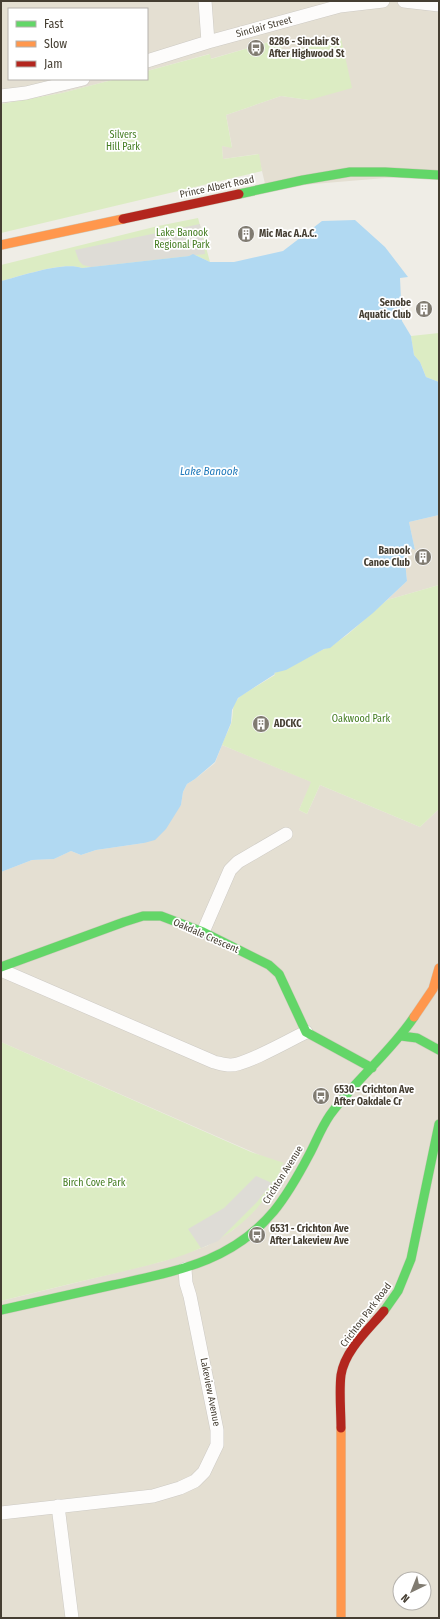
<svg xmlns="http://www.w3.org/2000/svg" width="440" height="1619" font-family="'Fira Sans Condensed',sans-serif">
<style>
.residential{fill:#e4dfd2;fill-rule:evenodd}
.green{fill:#dcecc3}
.parking{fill:#dedcd6}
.water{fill:#b1d9f2}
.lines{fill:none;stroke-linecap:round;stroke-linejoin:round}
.street-casing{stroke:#cdcac4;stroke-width:14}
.fast-casing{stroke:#cfcabc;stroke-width:10}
.slow-casing{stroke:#cfcabc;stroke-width:10}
.jam-casing{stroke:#cfcabc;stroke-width:10}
.street{stroke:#fdfcfb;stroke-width:13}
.fast{stroke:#63d668;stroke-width:9}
.slow{stroke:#ff974d;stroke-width:9}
.jam{stroke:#b3261e;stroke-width:9}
.labels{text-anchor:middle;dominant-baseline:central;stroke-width:3.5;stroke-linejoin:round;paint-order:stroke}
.street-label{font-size:10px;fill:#453e32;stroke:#fff}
.poi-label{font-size:10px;font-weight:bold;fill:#453e32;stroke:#fff;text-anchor:start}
.park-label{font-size:10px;fill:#437c20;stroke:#fff}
.water-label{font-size:11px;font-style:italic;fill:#217abb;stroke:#fff}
</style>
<rect width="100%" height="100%" fill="#efede6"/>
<path class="residential" d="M1,1H439V175L433,174L266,188L258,154L223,159L222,146L232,147L226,115L281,96L309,100L341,38L285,53L276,40L210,59L209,54L147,71V9H9V79H116L62,93L1,104Z
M439,515V585L387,600L407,581L404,551L411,548L415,550L409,522Z
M222,745L312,782L299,810L307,814L320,785L420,827L439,809V1618H1V1301L164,1261L207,1246L233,1230L254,1211L275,1182L282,1165L1,1042V872L32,860L54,859L71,851L81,855L96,850L144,843L181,805L183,792L187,784L195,779L215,763ZM400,1579H424V1603H400Z"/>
<path class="green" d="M341,38L352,88L309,100L281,96L226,115L232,148L222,146L223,159L259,154L262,171L1,233V104L62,93L116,79H147V71L210,54L211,59L276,40L285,53Z
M198,218L210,262L193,254L189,256L82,268C63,261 21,276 1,281V265L158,226Z
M439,333V382L426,377L420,362L414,355L411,336Z
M439,585V809L420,827L320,785L307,814L299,810L311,782L222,745C224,738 228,732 231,724C235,713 229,705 242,695L275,675L274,673L288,668L324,649L330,647L347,635L387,600Z
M1,1042L251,1152L284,1163L282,1165C278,1180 268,1195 258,1207C220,1252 162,1262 108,1275C72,1283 37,1292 1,1301Z"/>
<path class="parking" d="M200,224L205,254L91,267L83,265L79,261L75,250Z
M256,1176L272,1183L257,1202L218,1241L201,1248L188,1229L224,1208Z"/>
<path class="water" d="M355,220L385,247L408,277L400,278L402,321L411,336L414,355L420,362L426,377L439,382V515L409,522L415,550L411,548L404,551L407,581L373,613L330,648L324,649L286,670L274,673L275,674L238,698L232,710L231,723L215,762L195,779L187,784L183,792L181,805L166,829L155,840L144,843L96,850L81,855L71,851L54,859L32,860L1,872V281C21,276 64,261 82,268L189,256L193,254L210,262H234L283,251L322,221Z"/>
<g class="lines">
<g class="street-casing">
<path id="street" d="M205,1L208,42
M404,1L439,5
M147,61L208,42L340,6L383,1
M1,96L26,93L83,79
M203,932L230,870L238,862L286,834
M1,970L214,1062C219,1063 224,1065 230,1065C244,1066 290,1040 306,1032
M58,1506L72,1618
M1,1513L153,1496L180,1488L195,1481L204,1472L217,1445V1430L190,1296L186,1283L185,1269"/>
</g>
<g class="fast-casing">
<path id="fast" d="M239,194L303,180L350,172H385L439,175
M1,967L124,922L143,916H161L203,932L269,965L279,974L306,1032L372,1068
M401,1036L417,1038L439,1050
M1,1310C38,1302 76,1293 113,1285C175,1271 231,1263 274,1211C287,1195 299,1174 309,1155C316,1142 321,1128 330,1115C355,1080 390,1053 414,1017
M384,1311L398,1291L411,1259L439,1124"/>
</g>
<g class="slow-casing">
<path id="slow" d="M1,245L123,219
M414,1017L433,989L439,968
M341,1428V1618"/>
</g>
<g class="jam-casing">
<path id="jam" d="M123,219L239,194
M341,1428C341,1412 339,1391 341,1375C345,1350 369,1329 384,1311"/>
</g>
<use href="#street" class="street"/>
<use href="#fast" class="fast"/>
<use href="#slow" class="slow"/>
<use href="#jam" class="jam"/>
</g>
<defs>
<g id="bus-disc" transform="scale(0.9)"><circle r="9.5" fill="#807b71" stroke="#fff"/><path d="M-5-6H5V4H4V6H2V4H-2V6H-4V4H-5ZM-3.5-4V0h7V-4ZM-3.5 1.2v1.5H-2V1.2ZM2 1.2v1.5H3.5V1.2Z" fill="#fff"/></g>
<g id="building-disc" transform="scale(0.9)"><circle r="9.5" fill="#807b71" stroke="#fff"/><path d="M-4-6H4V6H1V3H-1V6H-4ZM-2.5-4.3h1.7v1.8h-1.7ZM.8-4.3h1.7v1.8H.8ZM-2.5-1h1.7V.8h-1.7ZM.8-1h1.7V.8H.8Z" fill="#fff"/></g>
</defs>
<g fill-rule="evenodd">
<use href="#bus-disc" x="256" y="48"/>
<use href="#building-disc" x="246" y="234"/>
<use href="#building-disc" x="424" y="309"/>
<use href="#building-disc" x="423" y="557"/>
<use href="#building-disc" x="261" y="724"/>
<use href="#bus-disc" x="321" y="1096"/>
<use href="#bus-disc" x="257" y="1235"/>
</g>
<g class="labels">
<g class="street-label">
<text transform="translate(264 27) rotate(-15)">Sinclair Street</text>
<text transform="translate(217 187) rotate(-12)">Prince Albert Road</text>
<text transform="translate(206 936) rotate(24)">Oakdale Crescent</text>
<text transform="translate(283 1175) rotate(-58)">Crichton Avenue</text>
<text transform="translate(366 1315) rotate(-53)">Crichton Park Road</text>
<text transform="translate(210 1392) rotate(79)">Lakeview Avenue</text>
</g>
<g class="poi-label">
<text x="269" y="42">8286 - Sinclair St<tspan x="269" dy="12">After Highwood St</tspan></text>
<text x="259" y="234">Mic Mac A.A.C.</text>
<text x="411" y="303" text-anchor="end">Senobe<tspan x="411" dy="12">Aquatic Club</tspan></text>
<text x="410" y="551" text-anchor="end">Banook<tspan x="410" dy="12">Canoe Club</tspan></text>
<text x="274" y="724">ADCKC</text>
<text x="334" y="1090">6530 - Crichton Ave<tspan x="334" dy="12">After Oakdale Cr</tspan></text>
<text x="270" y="1229">6531 - Crichton Ave<tspan x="270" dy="12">After Lakeview Ave</tspan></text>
</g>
<g class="park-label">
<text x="123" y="135">Silvers<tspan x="123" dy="12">Hill Park</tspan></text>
<text x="182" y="233">Lake Banook<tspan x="182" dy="12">Regional Park</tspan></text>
<text x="361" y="719">Oakwood Park</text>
<text x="94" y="1183">Birch Cove Park</text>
</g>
<g class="water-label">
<text x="209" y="471">Lake Banook</text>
</g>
</g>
<rect width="440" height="1619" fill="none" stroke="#453e32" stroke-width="4"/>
<rect x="8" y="8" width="140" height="72" fill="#ffffff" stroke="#b5b2ad"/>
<rect x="16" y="21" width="20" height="6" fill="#63d668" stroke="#b5b2ad"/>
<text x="44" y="28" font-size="12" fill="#453e32">Fast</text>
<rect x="16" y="41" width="20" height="6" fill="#ff974d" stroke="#b5b2ad"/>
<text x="44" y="48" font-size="12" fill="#453e32">Slow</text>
<rect x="16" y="61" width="20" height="6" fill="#b3261e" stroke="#b5b2ad"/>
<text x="44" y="68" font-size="12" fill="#453e32">Jam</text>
<g transform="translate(412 1591) rotate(223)"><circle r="19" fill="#ffffff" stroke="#b5b2ad"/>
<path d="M0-3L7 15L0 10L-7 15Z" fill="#807b71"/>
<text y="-6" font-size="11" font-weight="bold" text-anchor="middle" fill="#453e32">N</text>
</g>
</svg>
